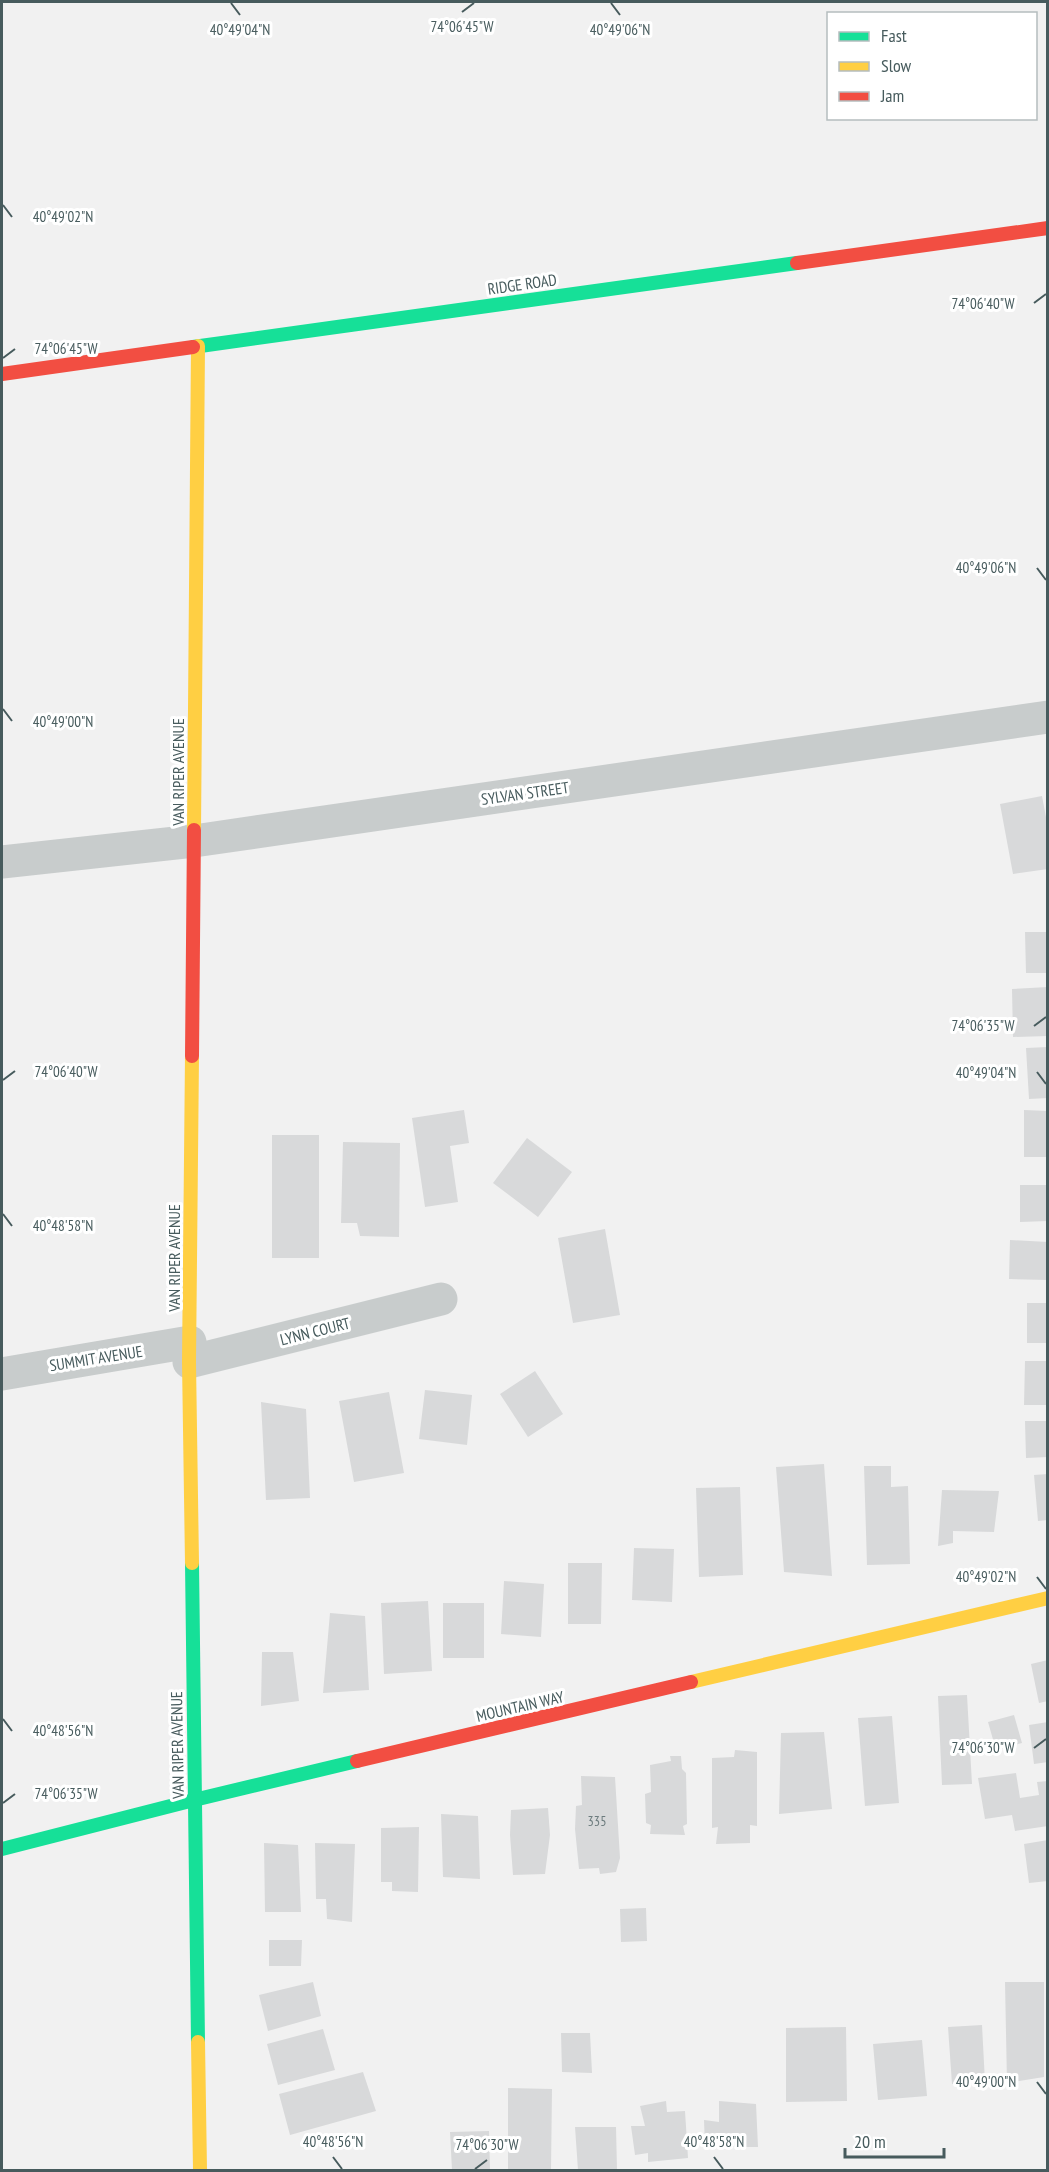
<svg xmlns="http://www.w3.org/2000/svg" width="1049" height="2172" font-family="'PT Sans Narrow',sans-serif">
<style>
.building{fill:#d8d9da}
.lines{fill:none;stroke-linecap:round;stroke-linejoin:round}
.street{stroke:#c8cccc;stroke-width:33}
.fast{stroke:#16e098;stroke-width:14}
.slow{stroke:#ffcf43;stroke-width:14}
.jam{stroke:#f24e42;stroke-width:14}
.ticks{fill:none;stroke:#475b5d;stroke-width:2}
.labels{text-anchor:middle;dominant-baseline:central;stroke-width:6;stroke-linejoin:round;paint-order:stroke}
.number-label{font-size:14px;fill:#6c7b7d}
.street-label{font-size:16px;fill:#475b5d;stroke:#fff}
.ticks-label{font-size:15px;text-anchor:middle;fill:#475b5d;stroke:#fff;stroke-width:6;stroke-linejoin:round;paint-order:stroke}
</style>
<rect width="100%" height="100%" fill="#f1f1f1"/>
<path class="building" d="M1042,796L1048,828V869L1013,874L1000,804Z
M1025,932H1048V973H1026Z
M1048,987V1036L1013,1037L1012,989Z
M1048,1047V1098L1029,1099L1026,1048Z
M464,1110L469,1143L450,1146L458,1202L425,1207L412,1118Z
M1024,1110L1048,1111V1157H1024Z
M272,1135H319V1258H272Z
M527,1138L572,1172L538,1217L493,1183Z
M343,1142L400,1143L399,1237L360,1236L357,1223H341Z
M1020,1185H1048V1221L1020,1222Z
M605,1229L620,1315L573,1323L558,1238Z
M1010,1240L1048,1242V1280L1009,1279Z
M1027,1303H1048V1343H1027Z
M1025,1361H1048V1405H1024Z
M535,1371L563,1414L528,1437L500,1394Z
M425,1390L472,1395L467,1445L419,1439Z
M389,1392L404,1473L354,1482L339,1401Z
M261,1402L306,1409L310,1498L266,1500Z
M1025,1421H1048V1457L1026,1458Z
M824,1464L832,1576L784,1572L776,1467Z
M864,1466H891V1487L908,1486L910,1564L867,1565Z
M1048,1474V1520L1038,1521L1034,1475Z
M740,1487L743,1575L699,1577L696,1488Z
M942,1490L999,1491L994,1532L953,1531V1543L938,1546Z
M634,1548L674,1549L672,1602L632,1600Z
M568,1563H602L601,1624H568Z
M504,1581L544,1584L541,1637L501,1634Z
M428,1601L432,1671L384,1674L381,1603Z
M443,1603H484V1658H443Z
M330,1613L365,1616L369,1690L323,1693Z
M262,1652H293L299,1701L261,1706Z
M1048,1660V1701L1039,1703L1031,1664Z
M967,1695L972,1784L942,1785L938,1696Z
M1014,1715L1022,1743L996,1750L988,1722Z
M892,1716L899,1803L865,1806L858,1718Z
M1048,1722V1762L1034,1764L1029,1725Z
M824,1732L832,1809L779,1814L781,1733Z
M735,1750L757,1752V1826L750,1825V1843L716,1844L718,1827L712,1828V1758L734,1757Z
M670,1756H681L682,1769L686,1773L687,1824L683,1826L685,1835L650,1834L651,1825L646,1823L645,1794L651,1792L650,1765L671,1761Z
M1016,1773L1020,1798L1039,1795L1037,1782L1048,1781V1826L1015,1831L1012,1815L985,1819L978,1778Z
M581,1776L615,1777L620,1858L616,1872L600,1874L599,1868L579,1869L575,1829L576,1806L582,1805Z
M548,1808L550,1835L545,1874L513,1875L510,1835L511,1810Z
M441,1814L478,1816L480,1879L443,1877Z
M419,1827L418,1892L392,1891V1882H381V1828Z
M1048,1840V1881L1029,1883L1024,1844Z
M264,1843L298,1845L301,1912H265Z
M315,1843L355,1844L352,1922L327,1919L326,1899H316Z
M646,1908L647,1941L621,1942L620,1909Z
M269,1940H302L301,1966H269Z
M313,1982L321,2016L268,2031L259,1995Z
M1005,1982H1044V2077L1007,2083Z
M982,2025L985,2082L952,2084L948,2027Z
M846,2027L847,2101L786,2102V2028Z
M323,2029L335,2070L278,2085L267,2044Z
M561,2033H590L592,2073L562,2072Z
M922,2040L927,2096L878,2100L873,2044Z
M363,2072L376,2111L290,2135L279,2094Z
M508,2088L552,2089L551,2170H508Z
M666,2101L667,2112L685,2111L688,2158L648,2162V2153L635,2155L631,2126H645L640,2106Z
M719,2101L756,2104L758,2147H705L704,2120L719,2122Z
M575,2127H616L617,2170H578Z
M489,2131L490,2170H452L450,2132Z"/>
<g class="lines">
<path class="street" d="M2,862L194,841L1048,717
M189,1362L441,1299
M2,1374L190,1342"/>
<path class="fast" d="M193,347L797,263
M192,1563L198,2042
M2,1849L194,1800L357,1761"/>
<path class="slow" d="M194,830L198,346
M192,1056L189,1362L192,1563
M691,1682L1048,1598
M198,2042L200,2170"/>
<path class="jam" d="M797,263L1048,228
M2,374L193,347
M192,1056L194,830
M357,1761L691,1682"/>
</g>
<path class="ticks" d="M231,3L240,15M611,3L620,15M462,12L474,3M3,205L12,217M1034,303L1046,294M3,358L15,349M1037,568L1046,580M3,709L12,721M1034,1026L1046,1017M1037,1072L1046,1084M3,1080L15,1071M3,1214L12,1226M1037,1577L1046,1589M3,1719L12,1731M1034,1748L1046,1739M3,1803L15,1794M1037,2082L1046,2094M333,2157L342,2169M714,2157L723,2169M475,2169L487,2160"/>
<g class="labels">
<g class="number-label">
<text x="597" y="1821">335</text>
</g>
<g class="street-label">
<text transform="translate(522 284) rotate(-8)">RIDGE ROAD</text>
<text transform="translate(178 772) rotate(-90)">VAN RIPER AVENUE</text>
<text transform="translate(525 793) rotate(-8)">SYLVAN STREET</text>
<text transform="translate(174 1258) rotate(-90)">VAN RIPER AVENUE</text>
<text transform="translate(315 1331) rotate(-14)">LYNN COURT</text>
<text transform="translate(96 1358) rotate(-9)">SUMMIT AVENUE</text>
<text transform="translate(520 1706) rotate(-13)">MOUNTAIN WAY</text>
<text transform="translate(177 1745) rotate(-91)">VAN RIPER AVENUE</text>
</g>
</g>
<g class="ticks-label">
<text x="462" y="32">74°06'45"W</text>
<text x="240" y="35">40°49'04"N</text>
<text x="620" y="35">40°49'06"N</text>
<text x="63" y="222">40°49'02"N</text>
<text x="983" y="309">74°06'40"W</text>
<text x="66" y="354">74°06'45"W</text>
<text x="986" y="573">40°49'06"N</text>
<text x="63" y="727">40°49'00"N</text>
<text x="983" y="1031">74°06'35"W</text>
<text x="66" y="1077">74°06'40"W</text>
<text x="986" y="1078">40°49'04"N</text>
<text x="63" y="1231">40°48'58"N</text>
<text x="986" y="1582">40°49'02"N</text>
<text x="63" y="1736">40°48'56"N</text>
<text x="983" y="1753">74°06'30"W</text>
<text x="66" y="1799">74°06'35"W</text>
<text x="986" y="2087">40°49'00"N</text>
<text x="333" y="2147">40°48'56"N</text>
<text x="714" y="2147">40°48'58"N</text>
<text x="487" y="2150">74°06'30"W</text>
</g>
<rect width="1049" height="2172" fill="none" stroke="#475b5d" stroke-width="6"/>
<rect x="827" y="12" width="210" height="108" fill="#ffffff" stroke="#b5bdbe" stroke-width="1.5"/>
<rect x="839" y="32" width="30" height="9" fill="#16e098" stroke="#b5bdbe" stroke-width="1.5"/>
<text x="881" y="42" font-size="18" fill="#475b5d">Fast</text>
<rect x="839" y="62" width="30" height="9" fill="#ffcf43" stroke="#b5bdbe" stroke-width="1.5"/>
<text x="881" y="72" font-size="18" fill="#475b5d">Slow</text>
<rect x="839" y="92" width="30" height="9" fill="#f24e42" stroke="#b5bdbe" stroke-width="1.5"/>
<text x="881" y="102" font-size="18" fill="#475b5d">Jam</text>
<path d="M845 2148v9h99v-9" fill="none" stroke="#475b5d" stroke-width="3"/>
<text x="854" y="2148" font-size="18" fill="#475b5d" stroke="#ffffff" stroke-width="4.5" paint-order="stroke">20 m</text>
</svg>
